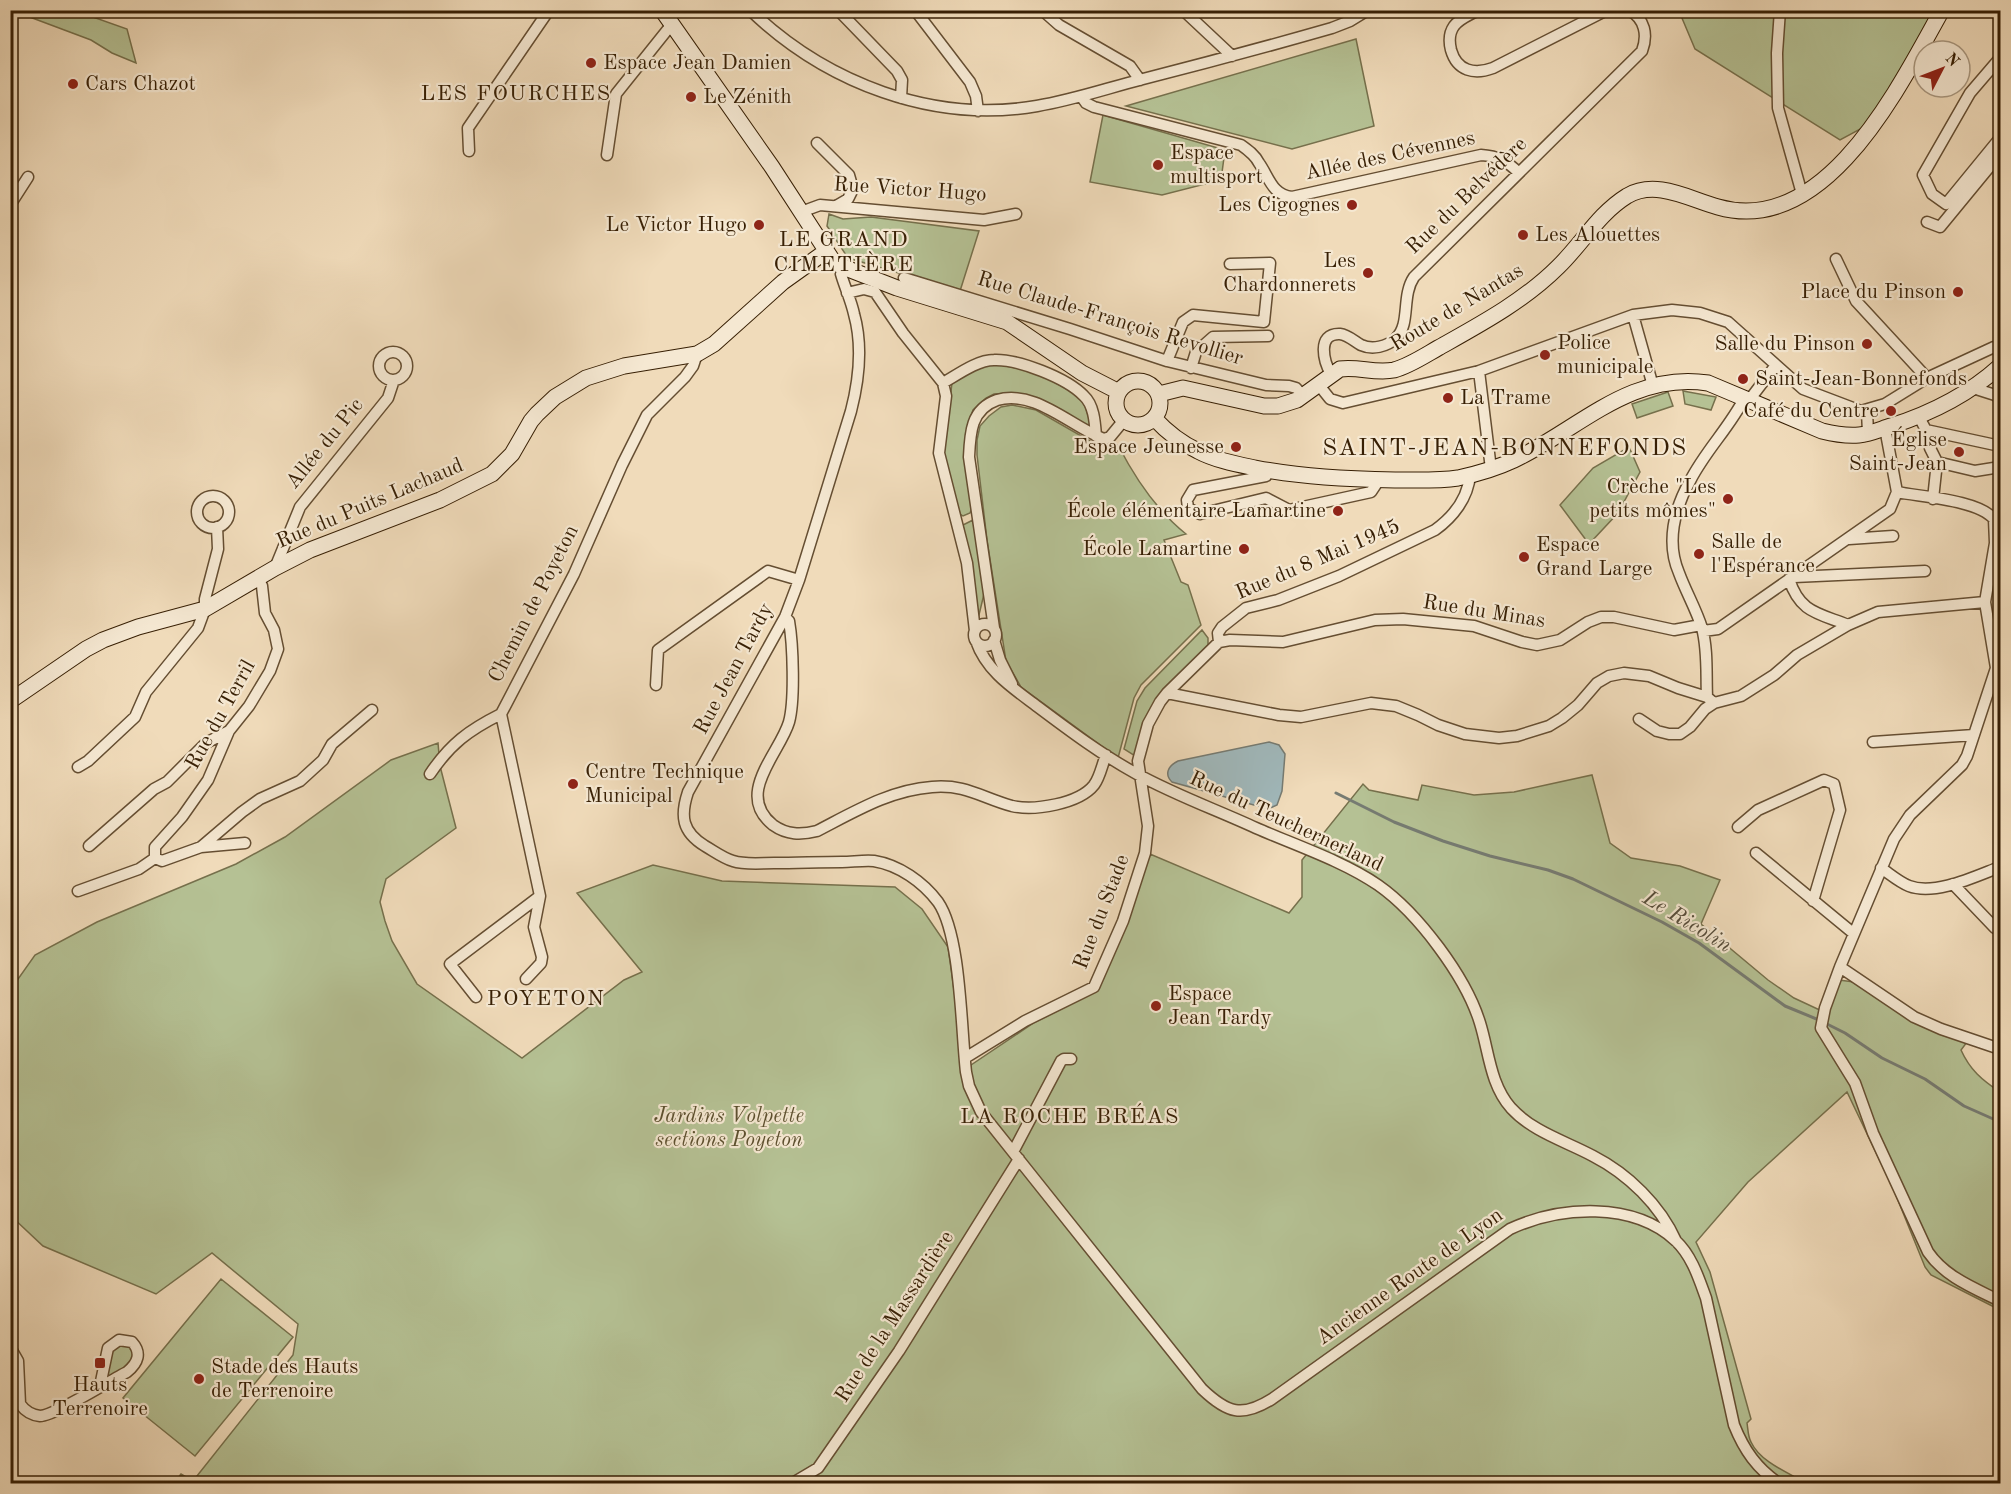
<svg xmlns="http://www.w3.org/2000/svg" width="2011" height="1494" font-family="'Old Standard TT',serif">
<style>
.green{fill:#b5c194;stroke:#76704c;stroke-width:1.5}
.water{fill:#a0b8bb;stroke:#767b72;stroke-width:1.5}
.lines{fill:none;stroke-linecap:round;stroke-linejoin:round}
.stream{stroke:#767b72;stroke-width:3}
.street-casing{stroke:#654e32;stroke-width:13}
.secondary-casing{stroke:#371f04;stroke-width:17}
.street{stroke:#f5e8d2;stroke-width:10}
.secondary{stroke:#f5e8d2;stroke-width:15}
.poi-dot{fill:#8f2418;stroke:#f5e8d2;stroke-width:2}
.labels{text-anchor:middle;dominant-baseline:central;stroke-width:4.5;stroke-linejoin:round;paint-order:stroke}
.poi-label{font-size:21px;fill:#371f04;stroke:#f5e8d2;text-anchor:start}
.street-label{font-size:21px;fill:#371f04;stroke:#f5e8d2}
.park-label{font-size:21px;font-style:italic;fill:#5d502f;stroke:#f5e8d2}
.neighbourhood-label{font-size:22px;letter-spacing:1.5px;fill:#371f04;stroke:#f5e8d2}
.water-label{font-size:22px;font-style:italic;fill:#564d3b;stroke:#f5e8d2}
.quarter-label{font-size:24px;letter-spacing:1.5px;fill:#371f04;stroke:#f5e8d2}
</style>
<rect width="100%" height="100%" fill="#f0dbba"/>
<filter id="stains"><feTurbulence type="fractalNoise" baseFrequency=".00333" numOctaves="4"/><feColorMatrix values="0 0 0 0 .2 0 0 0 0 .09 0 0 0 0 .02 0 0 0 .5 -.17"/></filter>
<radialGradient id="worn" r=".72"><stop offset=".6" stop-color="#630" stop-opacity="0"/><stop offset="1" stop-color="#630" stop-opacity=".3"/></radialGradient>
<path class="green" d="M11,10L76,11L127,29L136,63L112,53L91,40Z
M1679,11H1948L1866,126L1840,140L1695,49Z
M1356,39L1374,126L1292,149L1126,106Z
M1103,115L1225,150L1221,180L1162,195L1090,182Z
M829,214L843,219L871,217L979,231L960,291L848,258L827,226Z
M992,363L1039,373L1082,398L1091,423L1088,426L1015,393L994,394L986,398L973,410L969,422L972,508L970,513L963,516L960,514L943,456L952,383L985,364Z
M1683,391L1716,397L1711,410L1685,404Z
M1668,392L1673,406L1637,418L1632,404Z
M1012,405L1036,410L1102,448L1118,445C1135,478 1157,511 1186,534L1164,540L1181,582L1188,585L1201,625L1141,685L1134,698L1118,758L1021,687L1006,661L987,540L977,455V440L980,426L989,416L1001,407Z
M1629,447L1640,472L1618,513L1589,544L1560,505L1593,468Z
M973,520L984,594L978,619L963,525Z
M1202,630L1208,638V645L1163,691L1135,756L1124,749L1137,701L1145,688Z
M438,743L440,766L456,828L386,879L380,902L385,921L392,941L417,984L522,1058L624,980L642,972L577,893L653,865L722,881L895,887L922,909L948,947L965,1069L1035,1022L1096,991L1150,854L1289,913L1302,897V860L1363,784L1369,790L1418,800L1422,785L1474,795L1514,792L1592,775L1610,843L1631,858L1680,866L1720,880L1701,924L1768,980L1794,998L1826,1013L1839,980L1854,982L1967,1042L1961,1050C1970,1070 1982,1080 2000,1092V1310L1931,1275L1925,1267L1893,1188L1847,1092L1748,1182L1696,1242L1710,1272L1751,1419L1747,1423C1748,1429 1748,1437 1751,1442C1760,1462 1789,1473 1806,1483H174L181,1474L193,1481L293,1355L298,1324L212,1253L156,1294L43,1246L11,1216L10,1098L16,1091L11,1086V989L35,955L97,922L236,864L285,837L391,760Z
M221,1279L293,1337L195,1456L123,1398Z
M128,1345L135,1354L130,1365L106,1378L114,1346Z"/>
<path class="water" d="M1269,742L1279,745L1285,754L1282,791L1277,805L1268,809L1172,782C1164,774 1168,766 1178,761Z"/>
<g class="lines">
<path class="stream" d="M1336,793L1394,822L1443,841L1490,856L1548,870L1573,879L1662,922L1699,943L1785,1006L1819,1020
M1825,1023L1845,1033L1882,1058L1925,1079L1964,1106L2000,1122"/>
<g class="street-casing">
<path id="street" d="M750,10C826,83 933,124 1037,106C1073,100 1108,88 1143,79C1206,63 1269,46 1332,28L1350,21L1368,10
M838,10L897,71L902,80L901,98
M915,10L970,82L976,96L978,111
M1042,10L1059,25L1130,66L1140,80
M1183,10L1232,56
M1478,10C1470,15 1460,18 1454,26C1449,33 1449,42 1451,50C1457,71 1474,75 1493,68L1607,10
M1780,10L1777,53L1778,108L1802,194
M2000,58L1970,93L1923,175L1932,194L1946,204L2000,138
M1081,96L1086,103L1094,107L1241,145C1248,150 1255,155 1259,163C1269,177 1272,195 1292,197L1481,155C1498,156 1507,161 1519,173
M817,143L849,175L853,189L848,199L836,206
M469,151L468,128L549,10
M607,155L616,94L672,24
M10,205L28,177
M801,212L820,205L984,220L1016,214
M1927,222L1940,227L2000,154
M1836,259L1856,301L1927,378
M843,267L841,274C845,288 851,300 854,314C863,346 859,380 851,411L799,580L785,617L688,792C680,816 682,832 705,846C714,851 723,858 733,861C745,865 761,863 774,863C797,863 819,862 842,862C852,862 864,860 874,861C899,865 923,882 938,902C961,935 961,1029 966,1072L969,1086L981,1112L1202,1389C1227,1413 1242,1418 1272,1399L1510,1229C1560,1206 1633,1201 1676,1241C1692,1256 1699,1279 1706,1298L1734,1425C1744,1450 1757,1469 1780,1484
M904,278L1070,329L1167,361L1266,385L1289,386L1296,388L1303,396
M847,293L864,289L875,292L903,333L943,383C957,375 977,360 994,360C1018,359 1067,378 1084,396C1094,405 1095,423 1096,436
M1633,315L1653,386
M379 366a14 14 0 1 1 28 0a14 14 0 1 1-28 0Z
M1167,361L1183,322L1193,315L1264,322L1270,263L1230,264
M1191,368L1196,352L1213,337L1268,336
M1479,371L1491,469
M1331,374C1324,362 1316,333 1340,334C1348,335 1354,341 1361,345C1372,350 1387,347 1396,338C1411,324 1401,296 1414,277L1642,51C1648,35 1645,19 1629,10
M943,383L946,396L939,453L967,563L975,631
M1318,384L1330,399L1343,403L1479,371L1633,315L1672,310L1700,313L1728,322L1803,389L1861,411L1885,404L1927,378L1994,347L2000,348
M1973,388L1995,395L2000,399
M1750,399L1776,365
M1867,411L1868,433
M1919,417L1926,430L2000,446
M1885,428L1897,492C1922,497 1978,500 1994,519L1995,543L1985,602L1996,668L1967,756L1962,765L1910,815L1894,839L1840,967L1825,1008L1821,1028L1855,1083L1873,1133L1928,1252C1945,1277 1974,1288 2000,1301
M1926,430L1930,448L1937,462L1933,499
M1937,462L1975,471L2000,467
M1266,470V476L1193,490L1187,500L1188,508L1200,514L1266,498L1289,510L1371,492L1379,480
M197 512a16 16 0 1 1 32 0a16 16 0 1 1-32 0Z
M1849,539L1893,536
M275,568L300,507L388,398L394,380
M1794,577L1925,571
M1789,579C1800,613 1818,613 1848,625
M785,617L789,621C793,644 795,700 789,722C780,753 734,794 773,825C787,835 801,835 817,831C854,812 890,790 932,787C966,784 982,798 1012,806C1034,811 1079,804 1094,785C1100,777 1102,765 1106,755
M974 635a11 11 0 1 1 22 0a11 11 0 1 1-22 0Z
M994,628L969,457C970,433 971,409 997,400C1035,389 1070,426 1104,439L1110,437L1124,420
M1703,631L1718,629L1890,509L1897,492
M994,640L1000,660L1012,684
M976,641C987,672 1013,688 1038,707C1070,731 1102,755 1137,774C1175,795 1217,810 1256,828C1295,845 1343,861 1378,885C1418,913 1466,977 1480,1023C1489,1052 1490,1084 1511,1108C1533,1132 1565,1141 1593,1156C1628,1174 1660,1205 1676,1241
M1219,642L1218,633L1222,627L1246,608L1278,600L1339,576L1435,530C1453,517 1468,498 1470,475
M656,685L658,650L768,571L799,580
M1167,693L1279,715L1301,717L1371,703L1396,706L1418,715L1438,725L1465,734L1499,738L1517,736L1549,726L1562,718L1578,705L1597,683L1609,676L1624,673L1649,676L1678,688L1707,697L1714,703
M1707,697C1706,674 1708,650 1702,628C1696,609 1686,592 1679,573C1666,543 1674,509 1690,481C1705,451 1730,427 1745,397
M1639,719L1657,731L1669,734H1680L1690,727L1705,709L1714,703L1741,696L1774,675L1797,655L1848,625L1878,612L1985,602
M1873,742L1974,735
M78,767L88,761L135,717L146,692L198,628L205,609V599L218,549L217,527
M430,774C450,744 469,730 501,714
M1738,827L1758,810L1824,780L1834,784L1840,810L1813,901
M89,846L154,789L167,782L206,743L229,731
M201,847L242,812L260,799L300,781L323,760L332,744L372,710
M1756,853L1853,933
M155,858V847L182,817L208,780L229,731L249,706L270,671L278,649L274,630L265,613L262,586L258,578
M155,858L162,861L201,847L245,843
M1881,868C1890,874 1899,882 1909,886C1935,896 1976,876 2000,867
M1953,884L1995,928
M78,891L139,869L155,858
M1840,967L1914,1017L1941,1029L2000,1049
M526,979L541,963L542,957L534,927L540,896L501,714L574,574L622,465L647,415L685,377L693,366L697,354
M476,997L450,964L540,896
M965,1058L1025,1021L1094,987L1123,921L1145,853L1148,826L1138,761L1148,724L1160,702L1167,693L1219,642L1230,640L1283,642L1375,620L1403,619L1474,626L1522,642L1537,645L1560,640L1588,622L1601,617H1614L1674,630L1701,625
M1013,1152L1061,1061L1064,1059H1071
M10,1347L18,1361L20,1404C25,1411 31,1415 40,1416C54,1416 111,1380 127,1372C138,1363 142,1353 132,1342L119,1340L108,1348L100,1386
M791,1484L818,1468L899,1351L1019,1159"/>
</g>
<g class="secondary-casing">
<path id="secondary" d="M662,10L772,167L833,261L843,267L897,288L1007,322L1082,373L1119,392
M1116 403a22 22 0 1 1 44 0a22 22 0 1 1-44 0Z
M1159,394L1183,388L1264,406H1278L1297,400L1340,369C1358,366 1375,374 1394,370C1409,366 1424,356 1438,348C1479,325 1524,301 1558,267C1582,244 1598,214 1627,196C1656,179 1689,199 1718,207C1826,238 1900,85 1942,10
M1155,419C1167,432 1181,443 1198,451C1215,460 1236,464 1255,468C1302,477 1347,479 1395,480C1416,480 1438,481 1458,478C1477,474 1497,468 1514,460C1579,429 1631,371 1708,383L1822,431C1834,434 1847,436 1859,435C1870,434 1881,429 1891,426C1932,413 1968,395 2000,366
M10,701L86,649L103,640L138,627L205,609L275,568L310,550L440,500L492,474L512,454L531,421L537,414L555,397L586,378L624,366L697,354L714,344L783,282L825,252"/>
</g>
<use href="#street" class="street"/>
<use href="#secondary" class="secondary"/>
</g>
<g class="poi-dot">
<circle cx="591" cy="63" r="6"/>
<circle cx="73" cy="84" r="6"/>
<circle cx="691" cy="97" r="6"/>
<circle cx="1158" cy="165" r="6"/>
<circle cx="1352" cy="205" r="6"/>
<circle cx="759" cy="225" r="6"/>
<circle cx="1523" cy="235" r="6"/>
<circle cx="1368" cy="273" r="6"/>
<circle cx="1958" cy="292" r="6"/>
<circle cx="1867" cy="344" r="6"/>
<circle cx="1545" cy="355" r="6"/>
<circle cx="1743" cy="379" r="6"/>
<circle cx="1448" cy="398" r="6"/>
<circle cx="1891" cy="411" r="6"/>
<circle cx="1236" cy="447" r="6"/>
<circle cx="1959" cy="452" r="6"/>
<circle cx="1728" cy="499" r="6"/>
<circle cx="1338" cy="511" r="6"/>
<circle cx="1244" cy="549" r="6"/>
<circle cx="1699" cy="554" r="6"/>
<circle cx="1524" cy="557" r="6"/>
<circle cx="573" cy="784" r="6"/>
<circle cx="1156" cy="1006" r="6"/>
<rect x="94" y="1357" width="12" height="12" rx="3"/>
<circle cx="199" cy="1379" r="6"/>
</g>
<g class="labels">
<g class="poi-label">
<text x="603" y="63">Espace Jean Damien</text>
<text x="85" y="84">Cars Chazot</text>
<text x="703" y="97">Le Zénith</text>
<text x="1170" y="153">Espace<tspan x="1170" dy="24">multisport</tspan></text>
<text x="1340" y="205" text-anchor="end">Les Cigognes</text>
<text x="747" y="225" text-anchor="end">Le Victor Hugo</text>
<text x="1535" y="235">Les Alouettes</text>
<text x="1356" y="261" text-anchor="end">Les<tspan x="1356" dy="24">Chardonnerets</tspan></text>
<text x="1946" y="292" text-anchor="end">Place du Pinson</text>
<text x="1557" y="343">Police<tspan x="1557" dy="24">municipale</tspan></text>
<text x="1855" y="344" text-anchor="end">Salle du Pinson</text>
<text x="1755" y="379">Saint-Jean-Bonnefonds</text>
<text x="1460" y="398">La Trame</text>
<text x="1879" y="411" text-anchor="end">Café du Centre</text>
<text x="1947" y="440" text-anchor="end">Église<tspan x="1947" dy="24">Saint-Jean</tspan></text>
<text x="1224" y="447" text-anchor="end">Espace Jeunesse</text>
<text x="1716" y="487" text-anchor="end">Crèche "Les<tspan x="1716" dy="24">petits mômes"</tspan></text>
<text x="1326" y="511" text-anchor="end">École élémentaire Lamartine</text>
<text x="1711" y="542">Salle de<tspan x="1711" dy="24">l'Espérance</tspan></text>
<text x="1536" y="545">Espace<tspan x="1536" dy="24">Grand Large</tspan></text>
<text x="1232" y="549" text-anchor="end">École Lamartine</text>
<text x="585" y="772">Centre Technique<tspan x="585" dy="24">Municipal</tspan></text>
<text x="1168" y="994">Espace<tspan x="1168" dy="24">Jean Tardy</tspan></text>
<text x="211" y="1367">Stade des Hauts<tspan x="211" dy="24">de Terrenoire</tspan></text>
<text x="100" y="1385" text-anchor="middle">Hauts<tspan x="100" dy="24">Terrenoire</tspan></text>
</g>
<g class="street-label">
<text transform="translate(1390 156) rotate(-12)">Allée des Cévennes</text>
<text transform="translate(910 190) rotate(4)">Rue Victor Hugo</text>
<text transform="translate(1467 196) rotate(-44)">Rue du Belvédère</text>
<text transform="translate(1457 308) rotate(-31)">Route de Nantas</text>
<text transform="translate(1110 319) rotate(17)">Rue Claude-François Revollier</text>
<text transform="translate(325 444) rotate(-51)">Allée du Pic</text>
<text transform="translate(370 504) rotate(-23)">Rue du Puits Lachaud</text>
<text transform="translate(1318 560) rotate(-23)">Rue du 8 Mai 1945</text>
<text transform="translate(534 604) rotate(-63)">Chemin de Poyeton</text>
<text transform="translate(1484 612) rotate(9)">Rue du Minas</text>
<text transform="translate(734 669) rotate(-62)">Rue Jean Tardy</text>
<text transform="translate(221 715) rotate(-61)">Rue du Terril</text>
<text transform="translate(1286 822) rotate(25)">Rue du Teuchernerland</text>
<text transform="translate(1102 912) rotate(-69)">Rue du Stade</text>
<text transform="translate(1410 1277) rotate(-35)">Ancienne Route de Lyon</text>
<text transform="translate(895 1317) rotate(-57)">Rue de la Massardière</text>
</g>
<g class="park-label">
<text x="729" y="1116">Jardins Volpette<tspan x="729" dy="24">sections Poyeton</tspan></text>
</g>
<g class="neighbourhood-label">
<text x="516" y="94">LES FOURCHES</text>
<text x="844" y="240">LE GRAND<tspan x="844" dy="25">CIMETIÈRE</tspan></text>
<text x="546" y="999">POYETON</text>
<text x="1070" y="1117">LA ROCHE BRÉAS</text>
</g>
<g class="water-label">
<text transform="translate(1687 922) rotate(31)">Le Ricolin</text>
</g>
<g class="quarter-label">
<text x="1505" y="449">SAINT-JEAN-BONNEFONDS</text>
</g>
</g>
<rect width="2011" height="1494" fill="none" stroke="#f0dbba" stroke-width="36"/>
<rect x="12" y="12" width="1987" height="1470" fill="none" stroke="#371f04" stroke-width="3"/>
<rect x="18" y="18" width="1975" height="1458" fill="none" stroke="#371f04" stroke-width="1.5"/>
<g transform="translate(1942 69) rotate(48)"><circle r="28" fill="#f5e8d2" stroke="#a99880" stroke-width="1.5"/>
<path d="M0-4.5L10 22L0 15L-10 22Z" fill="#8f2418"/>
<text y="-9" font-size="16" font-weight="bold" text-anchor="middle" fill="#371f04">N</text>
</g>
<rect width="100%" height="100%" filter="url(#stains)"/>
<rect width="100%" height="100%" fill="url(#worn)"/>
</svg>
